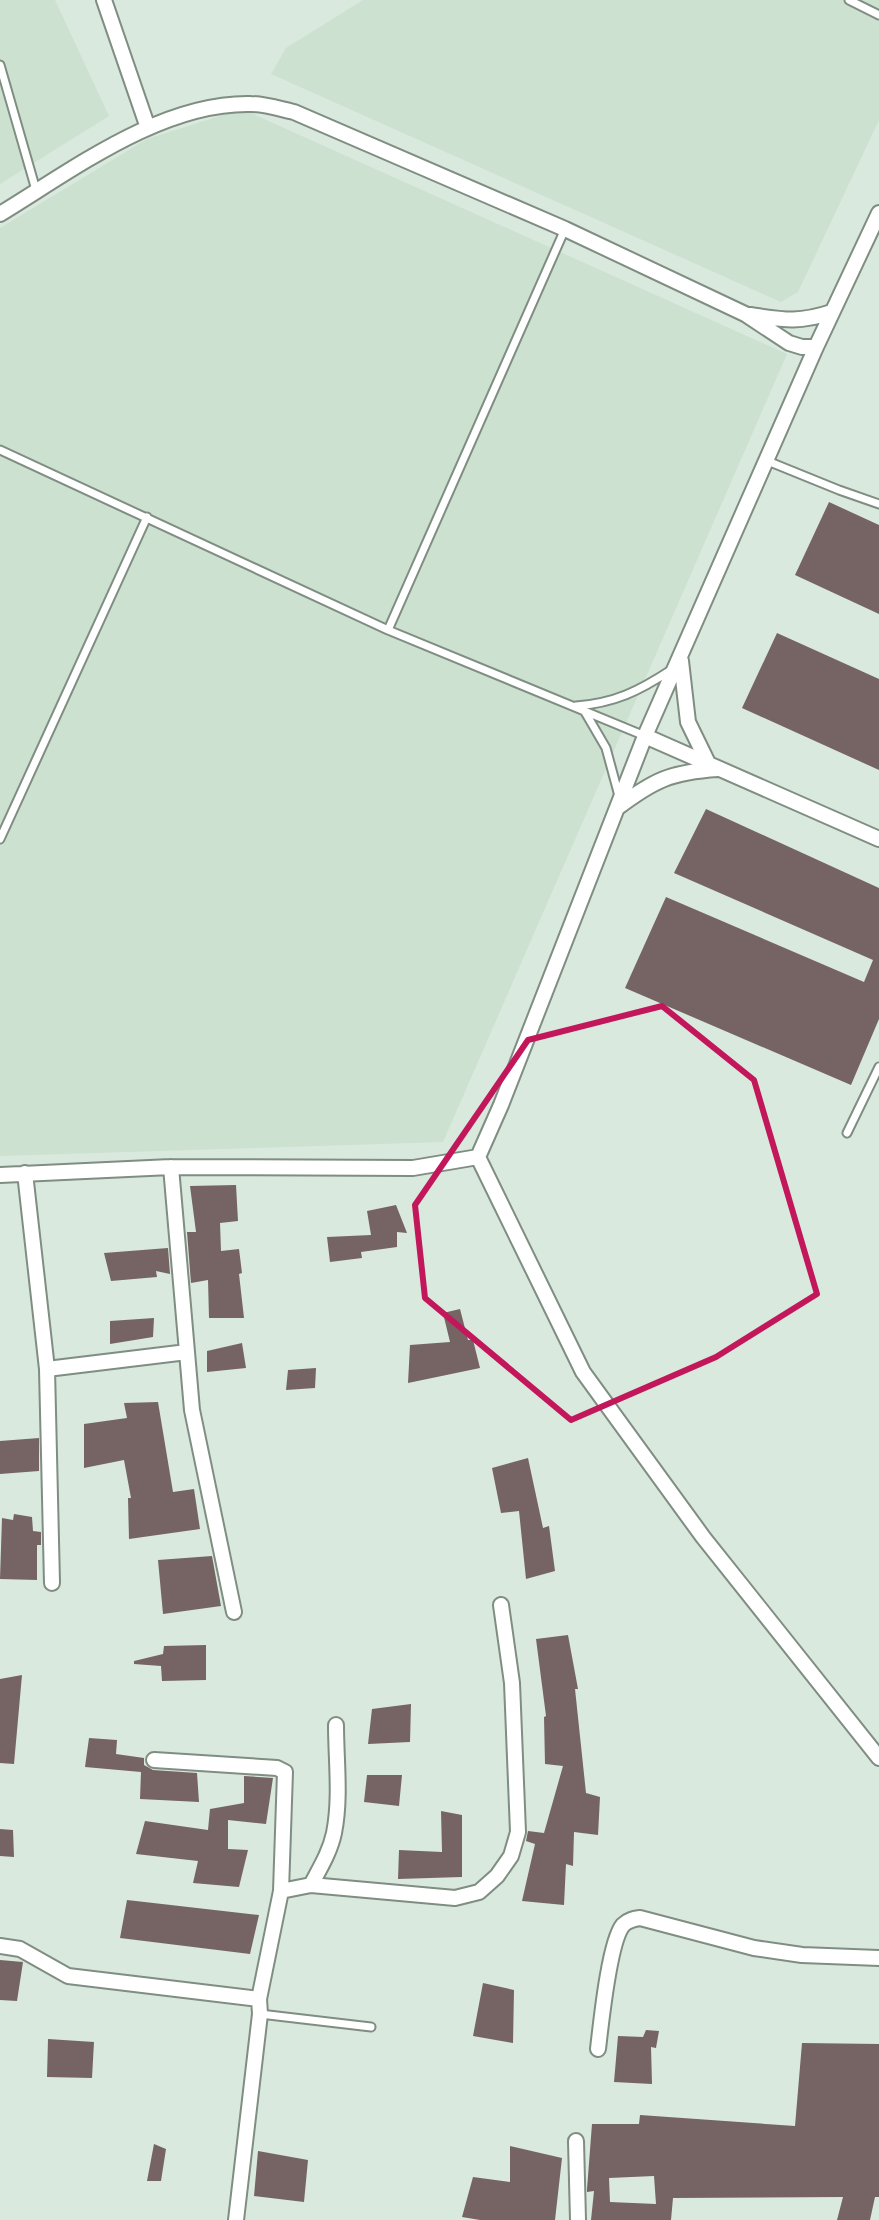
<svg xmlns="http://www.w3.org/2000/svg" width="879" height="2220" font-family="Raleway,sans-serif">
<style>
.built{fill:#cce1cf}
.building{fill:#756463;fill-rule:evenodd}
.lines{fill:none;stroke-linecap:round;stroke-linejoin:round}
.lane-casing{stroke:#7f8d82;stroke-width:11}
.street-casing{stroke:#7f8d82;stroke-width:18}
.lane{stroke:#fff;stroke-width:7}
.street{stroke:#fff;stroke-width:14}
.marked{fill:none;stroke:#c2185b;stroke-width:6;stroke-linejoin:round}
</style>
<rect width="100%" height="100%" fill="#dae9dd"/>
<path class="built" d="M0,0H55L109,116L0,184Z
M363,0H879V120L798,292L781,302L271,74L286,48Z
M242,109L787,354L443,1142L0,1156V228L147,139Z"/>
<path class="building" d="M829,502L879,525V614L795,575Z
M777,633L879,679V770L742,708Z
M706,809L879,888V1019L851,1085L625,988L666,897L864,982L873,960L674,873Z
M236,1185L238,1221L220,1223L221,1251L239,1249L242,1273L239,1274L244,1318H209L208,1280L191,1283L187,1232H196L190,1186Z
M396,1205L407,1233L397,1232V1247L361,1252L362,1258L330,1262L327,1237L371,1235L367,1211Z
M168,1248L170,1274L156,1271L157,1277L111,1281L104,1253Z
M460,1309L468,1340H473L480,1368L408,1383L410,1345L450,1342L443,1313Z
M154,1318L153,1337L110,1344V1321Z
M242,1343L246,1368L207,1372V1351Z
M316,1368L315,1388L286,1390L288,1370Z
M158,1402L173,1492L194,1489L200,1529L129,1539L128,1498H131L124,1460L84,1468V1424L127,1418L124,1403Z
M39,1438V1471L0,1474V1441Z
M528,1458L543,1528L549,1526L555,1571L526,1579L519,1511L501,1513L492,1468Z
M14,1514L32,1517L33,1531L41,1532V1545H37V1580L0,1579L2,1518L13,1520Z
M212,1556L221,1606L163,1614L158,1560Z
M568,1635L578,1689H575L586,1793L600,1797L598,1835L574,1832L573,1866L566,1864L564,1905L522,1901L535,1844L526,1841L528,1831L544,1833L563,1766L545,1764L544,1717L546,1716L536,1639Z
M206,1645V1680L162,1681L161,1666L134,1664V1661L163,1654L164,1646Z
M22,1675L14,1764L0,1763V1679Z
M411,1704L410,1742L368,1744L372,1709Z
M89,1738L117,1740L116,1754L144,1758V1765L153,1770L197,1773L199,1802L140,1799L141,1772L85,1767Z
M367,1775H402L399,1806L364,1802Z
M244,1776L273,1778L266,1824L228,1820V1849L248,1850L239,1887L193,1883L198,1861L136,1854L145,1821L208,1830L210,1809L244,1803Z
M441,1811L462,1815V1877L398,1879L399,1850L442,1852Z
M0,1829L13,1830L14,1857L0,1856Z
M127,1900L259,1915L250,1954L120,1938Z
M0,1960L23,1962L17,2001L0,2000Z
M483,1983L514,1990L513,2043L473,2036Z
M646,2030L659,2031L656,2048L651,2047L652,2084L614,2082L618,2036L643,2037Z
M48,2039L94,2042L92,2078L47,2077Z
M802,2043L879,2044V2197H875L870,2220H837L843,2197L673,2198L671,2220H591L594,2191L587,2192V2189L592,2124H639L640,2115L795,2126ZM654,2176L656,2204L610,2202L609,2178Z
M154,2144L166,2149L161,2181H147Z
M510,2146L562,2158L555,2220H480L462,2217L473,2177L510,2182Z
M258,2151L308,2160L304,2202L254,2196Z"/>
<g class="lines">
<g class="lane-casing">
<path id="lane" d="M849,0L879,15
M0,65L36,190
M0,450L388,630L645,736
M765,460L839,490L879,504
M388,630L565,229
M576,706C615,703 639,691 671,670
M585,712L606,748L619,796
M0,839L147,517
M847,1133L879,1067
M260,2014L371,2027"/>
</g>
<g class="street-casing">
<path id="street" d="M104,0L148,128
M0,214C74,169 162,102 251,104C265,104 280,109 294,112L565,229L745,314L789,343L802,347H816
M750,315C784,320 799,323 832,312
M681,661L688,722L708,763
M645,736L879,839
M617,808C654,780 671,772 718,769
M478,1157L501,1105L645,736L816,347L879,213
M478,1157L583,1372L703,1537L879,1758
M171,1167L192,1410L234,1612
M25,1173L47,1369L52,1583
M0,1175L171,1167L413,1168L478,1157
M47,1369L187,1352
M154,1760L277,1768L285,1772L281,1891L259,1999L260,2014L236,2220
M311,1885C320,1868 330,1852 334,1833C341,1798 336,1760 336,1725
M281,1891L311,1885L455,1898L479,1892L497,1876L511,1856L518,1832L512,1683L501,1605
M0,1946L20,1949L68,1976L259,1999
M598,2049C601,2024 609,1942 623,1925C628,1920 633,1919 640,1918L754,1948L802,1955L879,1958
M576,2141L578,2220"/>
</g>
<use href="#lane" class="lane"/>
<use href="#street" class="street"/>
</g>
<path class="marked" d="M662,1006L754,1080L817,1294L716,1357L571,1420L425,1298L415,1205L528,1040Z"/>
</svg>
